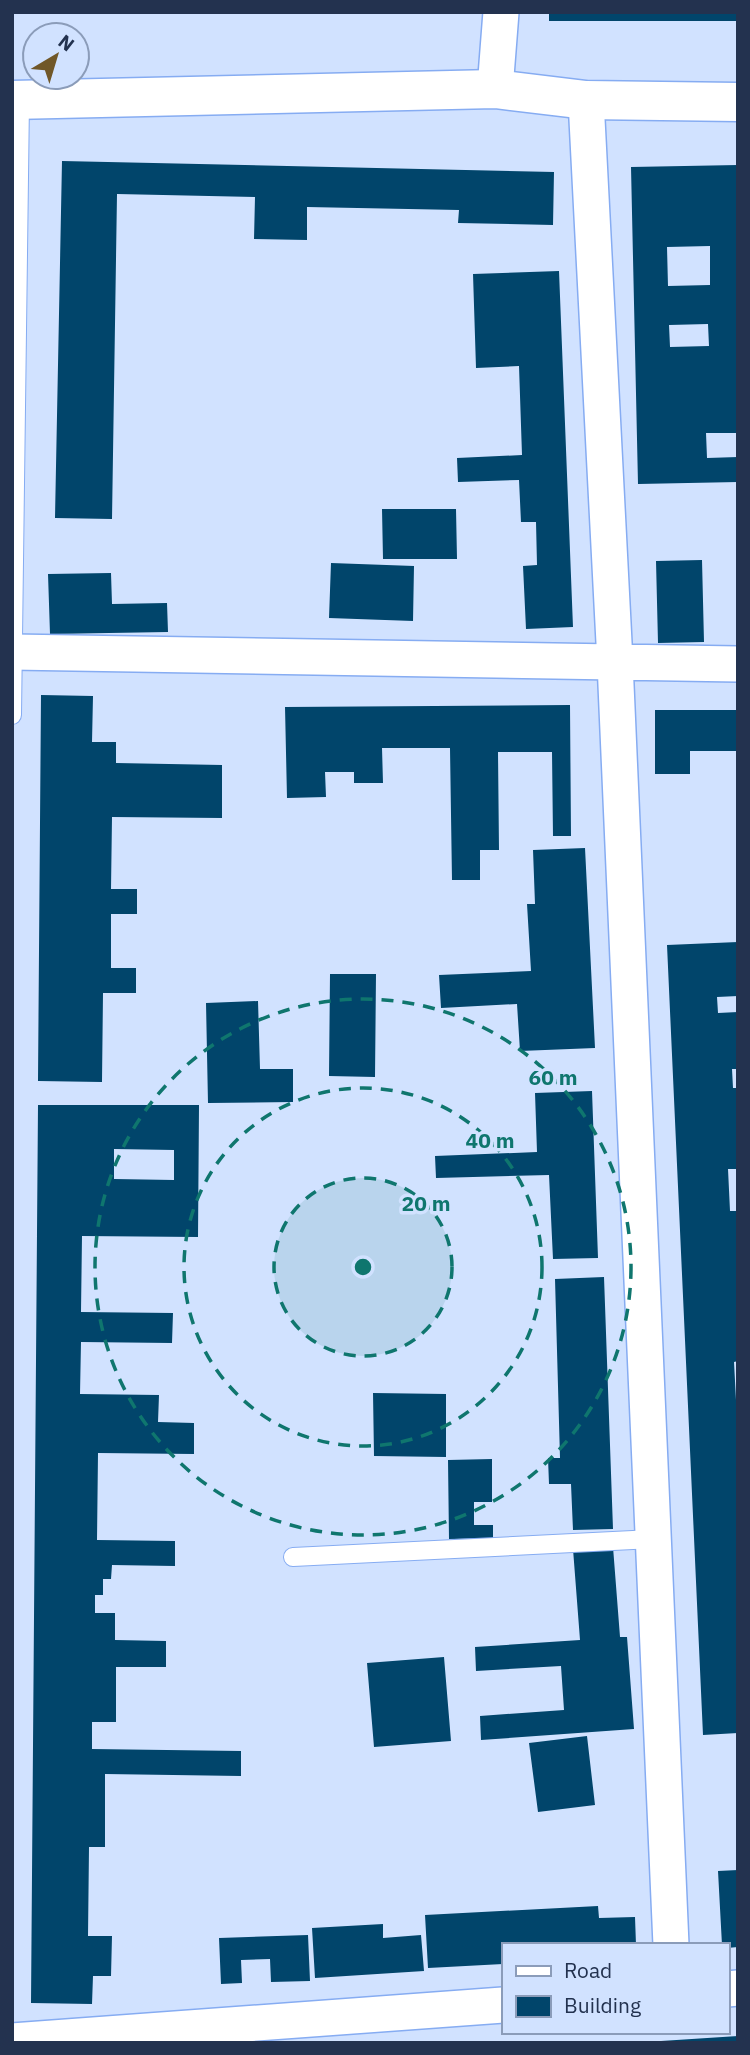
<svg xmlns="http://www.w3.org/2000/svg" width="750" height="2055" font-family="'IBM Plex Sans',sans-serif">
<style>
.building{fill:#01456b;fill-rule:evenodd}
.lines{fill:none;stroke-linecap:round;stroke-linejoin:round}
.service-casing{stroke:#86acf2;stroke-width:20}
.minor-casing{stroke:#86acf2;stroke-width:38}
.tertiary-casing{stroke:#86acf2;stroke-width:41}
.service{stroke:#fff;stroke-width:18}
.minor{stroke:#fff;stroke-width:35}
.tertiary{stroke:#fff;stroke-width:38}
.ring{fill:none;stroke:#0f766e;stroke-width:3.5;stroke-dasharray:12 9}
.centre{fill:#0f766e;stroke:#d1e2ff;stroke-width:3.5}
.ring-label{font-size:21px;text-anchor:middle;font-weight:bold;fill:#0f766e;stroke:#d1e2ff;stroke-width:7;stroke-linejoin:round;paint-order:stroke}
</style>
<rect width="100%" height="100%" fill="#d1e2ff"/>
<path class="building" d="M549,12H738V21H549Z
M62,161L554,172L553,225L458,223L459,210L307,207V240L254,239L255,197L117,194L112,519L55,518Z
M738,165V433H706L707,458L738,457V482L638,484L631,167ZM710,246V285L668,286L667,247ZM708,324L709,346L670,347L669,325Z
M559,271L573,627L526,629L523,566L537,565L536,522H521L519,480L458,482L457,458L522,455L519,366L476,368L473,274Z
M382,509H456L457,559H383Z
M702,560L704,642L658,643L656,561Z
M331,563L414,566L413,621L329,618Z
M111,573L112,604L167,603L168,632L50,634L48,574Z
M41,695L93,696L92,742H116V763L222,765V818L112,817L111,889H137V914H111V968H136V993H103L102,1082L38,1081Z
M570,705L571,836H553L552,752H498L499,850H480V880H452L450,748H382L383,783H354V772H325L326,797L287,798L285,707Z
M655,710H738V751H690V774H655Z
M585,848L595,1048L520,1051L517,1004L441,1008L439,975L531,971L527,904H535L533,850Z
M738,942V996L717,997L718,1013L738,1012V1069H732L733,1088H738V1169H728L730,1211H738V1361L734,1362L738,1438V1733L703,1735L667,945Z
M330,974H376L375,1077L329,1076Z
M258,1001L260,1069H293V1102L208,1103L206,1003Z
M592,1091L598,1258L553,1259L549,1175L436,1178L435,1156L537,1152L535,1093Z
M38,1105H199L198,1237L82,1236L81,1312L173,1313L172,1343L81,1342L80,1394L159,1395L158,1422L194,1423V1454L98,1453L97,1540L175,1541V1566L112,1565L111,1579H103V1595H95V1613H115V1640L166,1641V1667H116V1722H92V1749L241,1751V1776L105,1774V1847H89L88,1936H112L111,1976H93L92,2004L31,2003ZM114,1149L174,1150V1180L114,1179Z
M604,1277L613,1529L573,1530L571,1484H549L548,1458H560L555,1279Z
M373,1393L446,1394V1457L374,1456Z
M492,1459V1502H474V1525H493V1538L449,1539L448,1460Z
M613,1547L620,1637H627L634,1729L481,1740L480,1716L564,1710L561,1666L476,1671L475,1647L580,1640L573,1549Z
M444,1657L451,1741L374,1747L367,1663Z
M587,1736L595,1805L538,1812L529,1743Z
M738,1870V1947L727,1948V1945H722L718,1871Z
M598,1906L599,1918L635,1917L636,1945H503V1964L428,1968L425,1915Z
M383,1924V1938L421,1935L424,1971L315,1978L312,1928Z
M308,1935L310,1981L271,1982L270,1959L241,1960L242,1983L221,1984L219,1938Z
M738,2036V2043H661V2041Z"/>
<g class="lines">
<g class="service-casing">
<path id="service" d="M12,715L20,100
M293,1557L653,1539"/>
</g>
<g class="minor-casing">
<path id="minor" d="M495,89L501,12
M586,100L615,662L671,1945
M12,652L738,664
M727,1989L738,1988
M12,2041L503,2005"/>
</g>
<g class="tertiary-casing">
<path id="tertiary" d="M12,100L495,89L586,100L738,102"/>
</g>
<use href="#service" class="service"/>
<use href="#minor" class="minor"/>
<use href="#tertiary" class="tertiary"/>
</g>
<circle cx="363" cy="1267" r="89" fill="#0f766e" fill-opacity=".12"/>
<g class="ring">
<circle cx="363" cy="1267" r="89"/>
<circle cx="363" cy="1267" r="179"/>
<circle cx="363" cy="1267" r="268"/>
</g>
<circle cx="363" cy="1267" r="10" class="centre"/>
<g class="ring-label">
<text x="553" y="1085">60 m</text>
<text x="490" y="1148">40 m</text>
<text x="426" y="1211">20 m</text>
</g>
<rect width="750" height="2055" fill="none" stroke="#23324f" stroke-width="28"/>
<rect x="502" y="1943" width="228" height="91" fill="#d1e2ff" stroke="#8b9cb9" stroke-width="2"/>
<rect x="516" y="1966" width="35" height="10" fill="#ffffff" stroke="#8b9cb9" stroke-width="2"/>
<text x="564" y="1978" font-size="21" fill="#23324f">Road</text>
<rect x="516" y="1996" width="35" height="21" fill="#01456b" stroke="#8b9cb9" stroke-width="2"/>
<text x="564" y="2013" font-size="21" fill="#23324f">Building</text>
<g transform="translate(56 56) rotate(38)"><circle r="33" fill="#d1e2ff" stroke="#8b9cb9" stroke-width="2"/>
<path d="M0-5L12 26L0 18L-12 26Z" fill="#705728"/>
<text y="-10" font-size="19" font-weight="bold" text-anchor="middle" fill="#23324f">N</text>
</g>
</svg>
